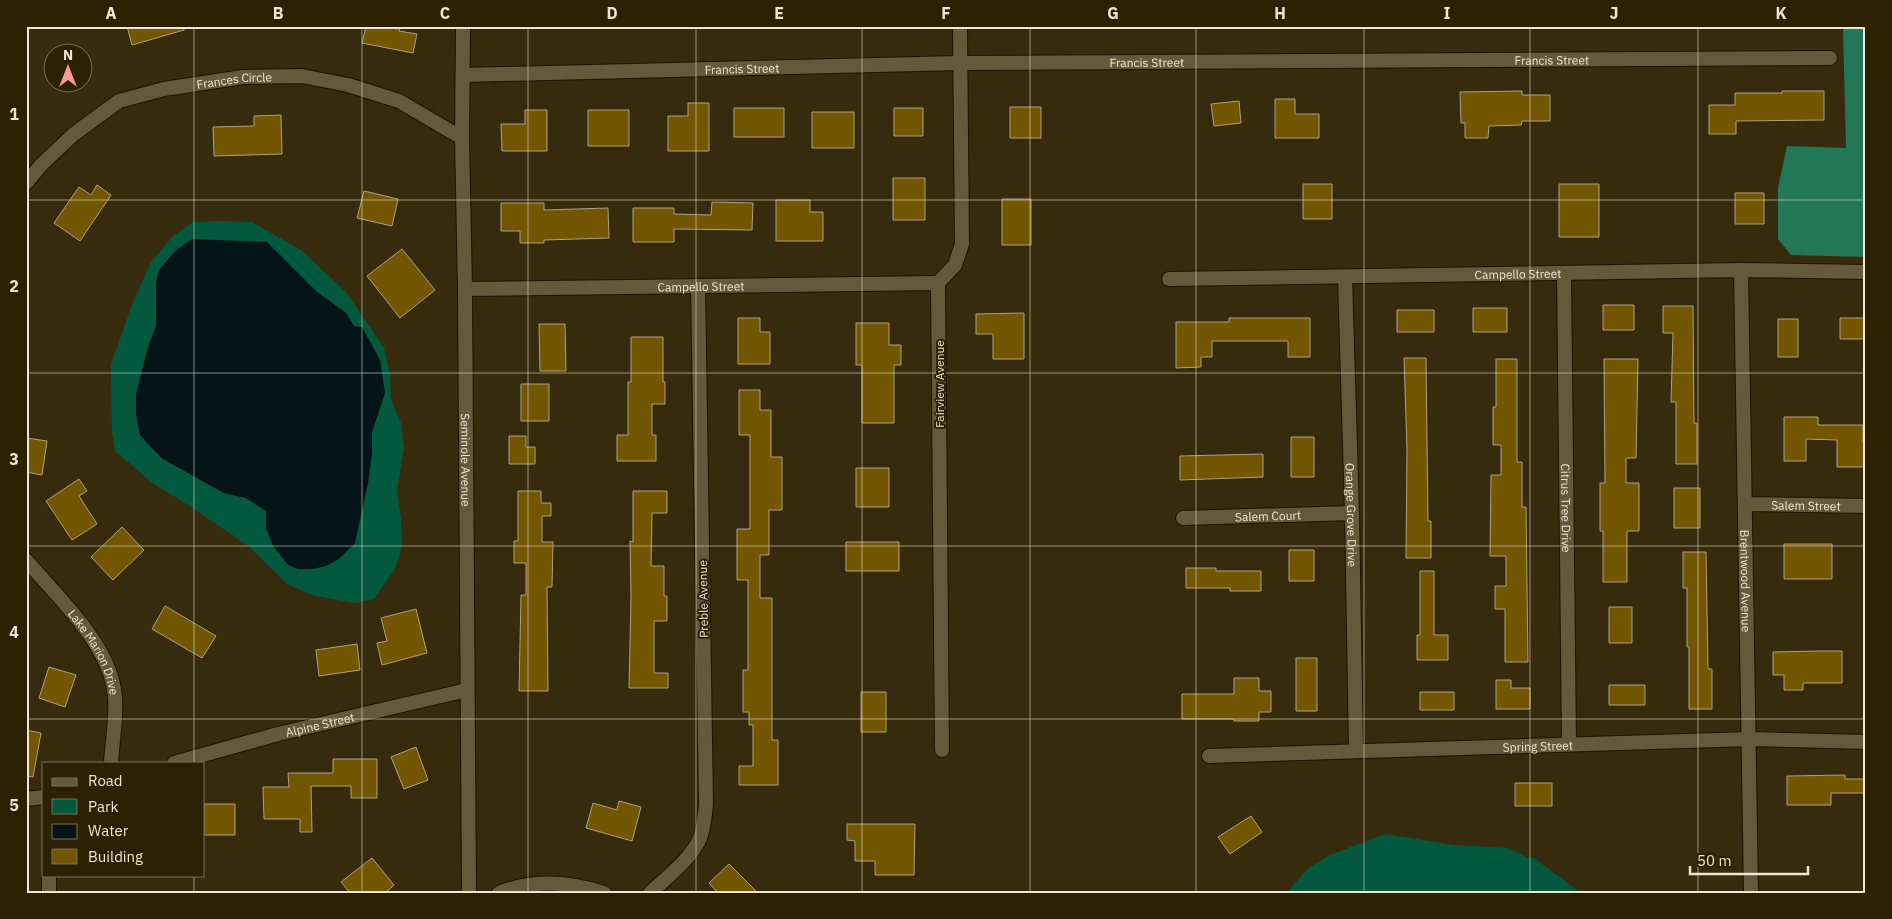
<svg xmlns="http://www.w3.org/2000/svg" width="1892" height="919" font-family="'IBM Plex Sans',sans-serif">
<style>
.green{fill:#03593d;fill-rule:evenodd}
.forest{fill:#227756}
.water{fill:#041418}
.building{fill:#725601;stroke:#afa181}
.lines{fill:none;stroke-linecap:round;stroke-linejoin:round}
.minor-casing{stroke:#1e1300;stroke-width:16}
.tertiary-casing{stroke:#1e1300;stroke-width:16}
.minor{stroke:#65583b;stroke-width:14}
.tertiary{stroke:#65583b;stroke-width:14}
.grid{fill:none;stroke:#ede5d5;stroke-width:1;stroke-opacity:0.55}
.labels{text-anchor:middle;dominant-baseline:central;stroke-width:4;stroke-linejoin:round;paint-order:stroke}
.street-label{font-size:12px;fill:#ede5d5;stroke:#2d2104}
.neatline{fill:none;stroke:#ede5d5;stroke-width:2}
.grid-label{font-size:16px;text-anchor:middle;font-weight:bold;fill:#ede5d5}
</style>
<rect width="100%" height="100%" fill="#372b0e"/>
<path class="green" d="M221,221L252,222L301,250L346,292L384,348L390,375L391,399L401,423L404,447L397,490L401,519L402,547L395,569L374,599L355,603L311,595L286,583L247,545L179,499L155,485L115,451L112,432L111,364L132,305L151,262L173,236L193,222ZM267,242L317,292L346,313L354,326L385,393L372,432V453L368,483L361,509L266,528V511L246,498L224,493L163,459L151,447L140,435L136,414V394L148,347L156,326Z
M1385,834L1453,845L1509,848L1528,858H1534L1581,893H1287L1307,869L1330,855Z"/>
<path class="forest" d="M1849,26H1866V257L1791,255L1778,239V188L1787,146L1846,148L1843,30Z"/>
<path class="water" d="M192,239L267,242L317,292L346,313L354,326L362,327L380,360L385,393L372,432V453L368,483L355,543L339,559L326,566L313,569H298L288,565L273,546L266,528V511L246,498L224,493L163,459L151,447L140,435L136,414V394L148,347L156,326V282L159,270L176,250Z"/>
<path class="building" d="M127,26H184V30L132,45Z
M366,26H400L399,31L417,34L413,53L362,43Z
M1522,91V95H1550V121H1522L1521,125L1489,126L1488,138H1465V123H1461L1460,92Z
M1782,91H1824V120L1736,121V134H1709V105H1735V93H1782Z
M1275,99H1295V114H1319V138H1275Z
M1239,101L1241,123L1214,126L1211,104Z
M688,103H709V151H668V116H688Z
M1010,107H1041V138H1010Z
M734,108H784V137H734Z
M894,108H923V136H894Z
M525,110H547V151H502L501,124H525Z
M588,110H629V146H588Z
M812,112H854V148H812Z
M281,115L282,154L214,156L213,127L254,126V116Z
M893,178H925V220H893Z
M1303,184H1332V219H1303Z
M1559,184H1599V237H1559Z
M97,185L111,195L80,241L54,223L79,187L91,195Z
M364,191L398,199L392,226L357,218Z
M1735,193H1764V224H1735Z
M1002,199H1031V245H1002Z
M776,200H810V212H823V241H776Z
M712,202L753,203L752,230L674,229V242H633V208H674V214L711,215Z
M501,203H544V210L608,208L609,238L544,240V243H520V231H501Z
M402,249L435,290L400,318L367,276Z
M1603,305H1634V330H1603Z
M1663,306H1693L1694,423H1697V464H1676V402H1671L1673,333H1663Z
M1473,308H1507V332H1473Z
M1397,310H1434V332H1397Z
M1024,313V359H993V334H976V314Z
M738,318H760V332H770V364H738Z
M1229,318H1310V357H1288V341H1212V357H1201V367L1176,368V322H1229Z
M1840,318H1866V339H1840Z
M1778,319H1798V357H1778Z
M856,323H889V345H901V365H894V423H862V365H856Z
M539,324H565L566,371H540Z
M631,337H663V382H665V404H652V435H656V461H617V435H628V382H631Z
M1404,358H1426L1428,521H1431V558H1406L1407,450Z
M1496,359H1517V462H1522V507H1526L1528,662H1505V609H1495V586H1506V556H1490L1491,475H1501V445H1493V407H1496Z
M1604,359H1638L1636,458H1626V483H1639V531H1627V582H1603V531H1600V483H1605Z
M521,384H549V421H521Z
M739,390H760V410H771V457H782V510H769V555H760V598H772V740H778V785H739V766H753V725H749V712H743V670H748V580H737V529H750V435H739Z
M1784,417H1818V425H1863V442H1866V467H1837V440L1806,439V461H1784Z
M509,436H526V447H535V464H509Z
M1291,437H1314V477H1291Z
M26,438L47,441L42,475L26,472Z
M1263,454V477L1180,480V456Z
M856,468H889V507H856Z
M79,479L87,491L79,496L97,524L72,540L46,501Z
M1674,488H1700V528H1674Z
M518,491H541V503H551V516H542V542H553L552,587H547L548,691H519L521,595H526V563H514V541H518Z
M633,491H667V513H652L651,566H664V596H667V621H654V673H668V688H629L631,596L630,541L633,542Z
M122,527L144,550L113,580L91,557Z
M846,542H899V571H846Z
M1784,544H1832V579H1784Z
M1289,550H1314V581H1289Z
M1683,552H1706L1708,669H1712V709H1689V647H1687V588H1683Z
M1186,568H1216V571H1261V591H1230V588H1186Z
M1420,571H1434V635H1448V660H1417V635H1420Z
M165,606L216,636L202,658L152,629Z
M1609,607H1632V643H1609Z
M416,609L427,653L382,665L377,643L387,641L381,618Z
M357,644L360,670L319,676L316,650Z
M1818,651H1842V683H1803V690H1784V675H1773V652Z
M1296,658H1317V711H1296Z
M49,667L76,675L65,707L39,698Z
M1234,678H1259V691H1271V712H1259V721H1234V719H1182V694H1234Z
M1496,680H1511V688H1530V709H1496Z
M1609,685H1645V705H1609Z
M861,692H886V732H861Z
M1420,692H1454V710H1420Z
M26,730L41,733L33,777L26,776Z
M416,747L428,780L404,789L391,757Z
M333,759H377V798H351V786H311L312,832H300V819H264L263,787H289L288,773H333Z
M1845,775V779H1866V793H1831V805H1787V776Z
M1515,783H1552V806H1515Z
M619,801L641,807L632,841L586,828L593,803L617,810Z
M204,804H235V835H204Z
M1251,816L1262,832L1230,854L1218,837Z
M847,824H915L914,875H875V861H855V841L847,840Z
M372,858L394,885L385,893H350L341,882Z
M729,864L758,893H718L709,883Z"/>
<g class="lines">
<g class="minor-casing">
<g id="minor">
<path id="s1" d="M463,75L959,63L1830,58"/>
<path id="s2" d="M26,183L42,164L74,134L119,101L164,89L243,77L302,76L348,85L399,101L462,138"/>
<path id="s3" d="M1741,270L1751,893"/>
<path id="s4" d="M1564,273L1569,744"/>
<path id="s5" d="M1345,277L1352,513L1356,751"/>
<path id="s6" d="M1169,279L1741,270L1866,272"/>
<path id="s7" d="M465,289L938,283"/>
<path id="s8" d="M1746,504L1866,506"/>
<path id="s9" d="M1183,518L1352,513"/>
<path id="s10" d="M26,560C59,599 111,645 115,697C117,716 112,743 111,763"/>
<path d="M942,750L938,283L955,265L962,244L960,26"/>
<path id="s11" d="M1209,756L1750,739L1866,742"/>
<path id="s12" d="M174,763L278,734L467,690"/>
<path d="M26,799L44,797"/>
<path d="M49,893V875"/>
<path d="M650,893C665,879 693,857 700,838C704,827 705,815 706,804L698,286"/>
</g>
</g>
<g class="tertiary-casing">
<g id="tertiary">
<path id="s13" d="M463,26L462,138L465,289L469,893"/>
<path d="M499,893C534,879 570,882 604,893"/>
</g>
</g>
<use href="#minor" class="minor"/>
<use href="#tertiary" class="tertiary"/>
</g>
<path class="grid" d="M194,26V763M362,26V893M528,26V893M696,26V893M862,26V893M1030,26V893M1196,26V893M1364,26V893M1530,26V893M1698,26V893M26,200H1866M26,373H1866M26,546H1866M26,719H1866M194,875V893"/>
<g class="labels">
<g class="street-label">
<text stroke="none"><textPath href="#s1" startOffset="1089">Francis Street</textPath></text>
<text stroke="none"><textPath href="#s1" startOffset="684">Francis Street</textPath></text>
<text stroke="none"><textPath href="#s1" startOffset="279">Francis Street</textPath></text>
<text stroke="none"><textPath href="#s2" startOffset="242">Frances Circle</textPath></text>
<text stroke="none"><textPath href="#s6" startOffset="349">Campello Street</textPath></text>
<text stroke="none"><textPath href="#s7" startOffset="236">Campello Street</textPath></text>
<text transform="translate(939 384) rotate(-90)">Fairview Avenue</text>
<text stroke="none"><textPath href="#s13" startOffset="434">Seminole Avenue</textPath></text>
<text stroke="none"><textPath href="#s8" startOffset="60">Salem Street</textPath></text>
<text stroke="none"><textPath href="#s4" startOffset="235">Citrus Tree Drive</textPath></text>
<text stroke="none"><textPath href="#s5" startOffset="238">Orange Grove Drive</textPath></text>
<text stroke="none"><textPath href="#s9" startOffset="85">Salem Court</textPath></text>
<text stroke="none"><textPath href="#s3" startOffset="311">Brentwood Avenue</textPath></text>
<text transform="translate(703 599) rotate(-91)">Preble Avenue</text>
<text stroke="none"><textPath href="#s10" startOffset="116">Lake Marion Drive</textPath></text>
<text stroke="none"><textPath href="#s12" startOffset="151">Alpine Street</textPath></text>
<text stroke="none"><textPath href="#s11" startOffset="329">Spring Street</textPath></text>
</g>
</g>
<rect width="1892" height="919" fill="none" stroke="#2d2104" stroke-width="55"/>
<rect x="42" y="762" width="162" height="115" fill="#2d2104" stroke="#7a6f58"/>
<rect x="52" y="778" width="25" height="8" fill="#65583b" stroke="#7a6f58"/>
<text x="88" y="786" font-size="15" fill="#ede5d5">Road</text>
<rect x="52" y="799" width="25" height="15" fill="#03593d" stroke="#7a6f58"/>
<text x="88" y="812" font-size="15" fill="#ede5d5">Park</text>
<rect x="52" y="824" width="25" height="15" fill="#041418" stroke="#7a6f58"/>
<text x="88" y="836" font-size="15" fill="#ede5d5">Water</text>
<rect x="52" y="849" width="25" height="15" fill="#725601" stroke="#7a6f58"/>
<text x="88" y="862" font-size="15" fill="#ede5d5">Building</text>
<g transform="translate(68 68)"><circle r="24" fill="#2d2104" stroke="#7a6f58"/>
<path d="M0-4L9 19L0 12L-9 19Z" fill="#f59b99"/>
<text y="-8" font-size="14" font-weight="bold" text-anchor="middle" fill="#ede5d5">N</text>
</g>
<path d="M1690 866v8h118v-8" fill="none" stroke="#ede5d5" stroke-width="2.5"/>
<text x="1697" y="866" font-size="15" fill="#ede5d5" stroke="#2d2104" stroke-width="4" paint-order="stroke">50 m</text>
<rect x="28" y="28" width="1836" height="864" class="neatline"/>
<g class="grid-label">
<text x="111" y="19">A</text>
<text x="278" y="19">B</text>
<text x="445" y="19">C</text>
<text x="612" y="19">D</text>
<text x="779" y="19">E</text>
<text x="946" y="19">F</text>
<text x="1113" y="19">G</text>
<text x="1280" y="19">H</text>
<text x="1447" y="19">I</text>
<text x="1614" y="19">J</text>
<text x="1781" y="19">K</text>
<text x="14" y="120">1</text>
<text x="14" y="292">2</text>
<text x="14" y="465">3</text>
<text x="14" y="638">4</text>
<text x="14" y="811">5</text>
</g>
</svg>
